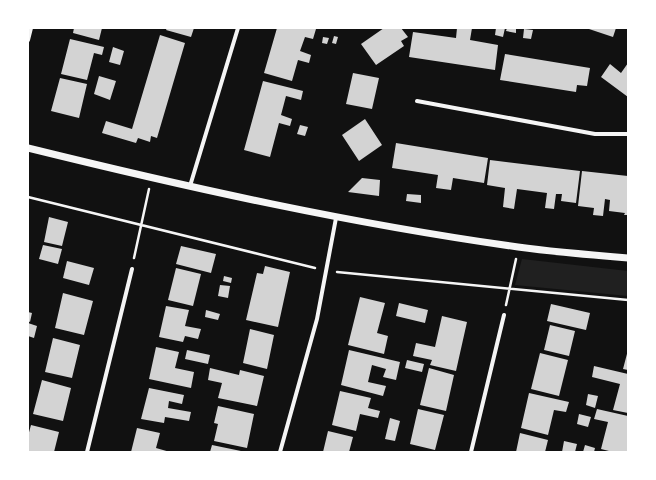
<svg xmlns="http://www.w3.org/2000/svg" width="656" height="480" font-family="Rubik,sans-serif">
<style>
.green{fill:#202020}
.building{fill:#d3d3d3}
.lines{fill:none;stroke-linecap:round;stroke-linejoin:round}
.path{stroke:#f5f5f5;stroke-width:2.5}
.minor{stroke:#f5f5f5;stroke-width:4}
.tertiary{stroke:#f5f5f5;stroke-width:7}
</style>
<rect width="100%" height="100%" fill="#111"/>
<path class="green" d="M522,259L628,271V296L515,285Z"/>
<path class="building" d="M74,28H102L99,40L73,33Z
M167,28H194L191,37L166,30Z
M277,28L316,29L313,39L305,37L300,51L311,55L309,63L298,60L292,81L264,73Z
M384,28H401L408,37L401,41L404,46L376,65L361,44Z
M457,28H472L470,40L498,45L495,70L409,57L413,32L456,38Z
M496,28H505L503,37L495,35Z
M507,28H516V33L506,31Z
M586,28H616L613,37Z
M524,29L533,30L531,39L523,38Z
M160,35L185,43L157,138L151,136L150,142L138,138L136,143L102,133L106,121L132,129Z
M334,36L338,37L336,44L332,43Z
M323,37L329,38L327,44L322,43Z
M70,39L104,47L102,55L94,53L87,80L61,74Z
M113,47L124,51L120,65L109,62Z
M505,54L590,68L587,86L577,85L576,92L500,80Z
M628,63V97L601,77L610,64L621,73Z
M353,73L379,78L372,109L346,104Z
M99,76L116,81L110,100L94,94Z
M60,78L87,84L79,118L51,111Z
M263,81L303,91L301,100L286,96L281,115L292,119L290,126L279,123L270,157L244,150Z
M365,119L382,145L359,161L342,135Z
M300,125L308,127L305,136L297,134Z
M396,143L488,158L484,183L453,178L451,190L436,188L438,175L392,168Z
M490,160L580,171L576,203L561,201L562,194H556L554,209L545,208L547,193L517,189L514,209L503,207L505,188L487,185Z
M582,171L628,176V215H624L625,213L609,211L610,200L605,199L603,216L593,215L594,208L578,206Z
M362,178L380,180L379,196L348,192Z
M407,194L421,195V203L406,201Z
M49,217L68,222L62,246L44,242Z
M43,245L62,249L58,264L39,259Z
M181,246L216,254L211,273L176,264Z
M67,261L94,268L89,285L63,278Z
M265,266L290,272L278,327L246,320L257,273L263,274Z
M176,268L201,274L193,306L168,300Z
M224,276L232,278L231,283L223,281Z
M220,285L230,286L228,298L218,296Z
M63,293L93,301L84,335L55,328Z
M360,297L385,303L377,333L388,336L384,354L348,345Z
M399,303L428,310L425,323L396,316Z
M551,304L590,313L586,330L547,321Z
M166,306L189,310L185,326L201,329L198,339L185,336L183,342L159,337Z
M206,310L220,314L218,320L205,317Z
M28,312L32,313L30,322L28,321Z
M442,316L467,322L456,371L430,365L432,360L413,356L416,343L435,347Z
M28,323L37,326L34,338L28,336Z
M550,325L575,331L569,356L544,350Z
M250,329L274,335L267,369L243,363Z
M53,338L80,345L72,378L45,372Z
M156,347L179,352L175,368L194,372L191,388L149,379Z
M187,350L210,355L208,364L185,359Z
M349,350L400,362L396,380L383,377L386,369L372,365L368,382L386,386L383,396L341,385Z
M628,350V370L623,369Z
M540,353L568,360L559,396L531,389Z
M407,360L424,364L422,372L405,368Z
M594,366L628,374V413L613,410L620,384L592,377Z
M210,368L239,375L240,370L264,376L257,406L218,398L222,383L208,380Z
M429,368L454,375L446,411L420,405Z
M42,380L71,388L63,421L33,414Z
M149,388L184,395L182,404L169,401L168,408L191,412L189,421L165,417L164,423L141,419Z
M340,391L371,398L368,408L380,411L378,418L360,414L356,431L332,425Z
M529,393L569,402L566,412L554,410L548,435L521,428Z
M588,394L598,396L595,408L586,405Z
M218,406L254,414L247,448L214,441L218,424L214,423Z
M418,409L444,415L435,450L410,444Z
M597,409L628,416V452H613L601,449L608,422L594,419Z
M579,414L591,417L588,427L577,424Z
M390,418L400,421L395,441L385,439Z
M31,425L59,432L54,452H28V436Z
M137,428L160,433L156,448L170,452H131Z
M328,431L353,437L349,452H323Z
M520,433L548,440L545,452H516Z
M564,441L577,444L575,452H562Z
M212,445L241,451V452H210Z
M585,445L595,448L594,452H583Z"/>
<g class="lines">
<path class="path" d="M28,197L315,268
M134,258L149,189
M337,272L628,300
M506,305L516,259"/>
<path class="minor" d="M28,40L31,28
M417,101L595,134H628
M190,186L238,28
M87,452L132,269
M280,452L317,319L336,218
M471,452L504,315"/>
<path class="tertiary" d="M28,148C190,188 353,224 518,247C554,252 591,255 628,258"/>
</g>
<rect width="656" height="480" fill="none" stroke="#ffffff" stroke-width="58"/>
</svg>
